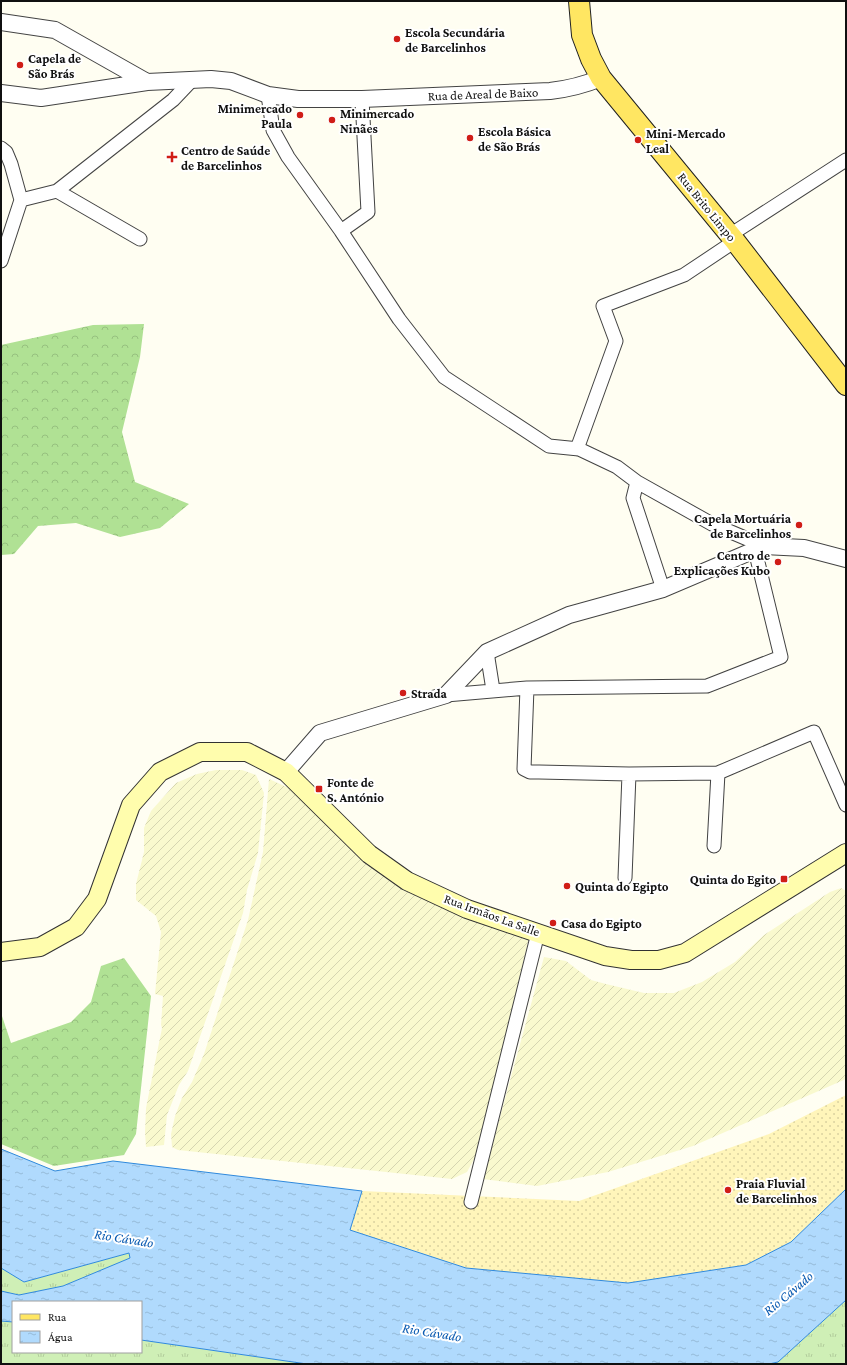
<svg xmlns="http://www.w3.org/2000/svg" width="847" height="1365" font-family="'Crimson Pro',serif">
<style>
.farmland{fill:url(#farmland-furrows)}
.grass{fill:url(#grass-tufts)}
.forest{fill:url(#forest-crowns)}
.sand{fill:url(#sand-dots)}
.water{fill:url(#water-ripples);stroke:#2f89dc}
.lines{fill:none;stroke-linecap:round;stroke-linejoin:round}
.minor-casing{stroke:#434343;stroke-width:15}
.tertiary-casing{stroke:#434343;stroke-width:18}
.secondary-casing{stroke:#323232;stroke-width:20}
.primary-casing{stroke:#212121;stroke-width:22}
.minor{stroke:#fff;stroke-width:13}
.tertiary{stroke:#fff;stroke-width:16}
.secondary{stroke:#fffdad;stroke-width:18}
.primary{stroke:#ffe662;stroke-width:20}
.poi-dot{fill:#d01d17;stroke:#fff;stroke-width:1.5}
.labels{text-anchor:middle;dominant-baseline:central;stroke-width:4;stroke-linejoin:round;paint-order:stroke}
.poi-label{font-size:13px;font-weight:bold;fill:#101010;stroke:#fff;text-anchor:start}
.street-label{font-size:13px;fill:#101010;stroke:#fff}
.water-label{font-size:14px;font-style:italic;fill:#095ab1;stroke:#fff}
</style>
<defs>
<pattern id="farmland-furrows" width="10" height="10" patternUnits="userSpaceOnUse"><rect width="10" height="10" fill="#f9f9ce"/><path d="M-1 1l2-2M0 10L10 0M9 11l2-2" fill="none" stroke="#d4d4b0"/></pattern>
<pattern id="grass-tufts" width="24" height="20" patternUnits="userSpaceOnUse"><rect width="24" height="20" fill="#cfefb6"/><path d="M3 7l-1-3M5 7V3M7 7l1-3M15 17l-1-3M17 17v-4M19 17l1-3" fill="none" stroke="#b1cc9b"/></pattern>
<pattern id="forest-crowns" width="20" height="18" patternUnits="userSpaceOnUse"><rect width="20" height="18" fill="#b0e194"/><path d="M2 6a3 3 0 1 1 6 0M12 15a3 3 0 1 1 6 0" fill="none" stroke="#96c07f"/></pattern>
<pattern id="sand-dots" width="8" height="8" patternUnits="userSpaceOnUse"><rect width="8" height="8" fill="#fff5ba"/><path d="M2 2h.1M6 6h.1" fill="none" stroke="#dad19f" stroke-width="1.8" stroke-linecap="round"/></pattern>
<pattern id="water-ripples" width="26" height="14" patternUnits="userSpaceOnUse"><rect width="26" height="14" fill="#b0dafd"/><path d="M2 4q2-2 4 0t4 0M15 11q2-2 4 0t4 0" fill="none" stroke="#96bad8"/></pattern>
</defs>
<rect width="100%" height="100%" fill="#fffef2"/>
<path class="farmland" d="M216,770H242L256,775L264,793L258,853L247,890L243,913L210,1008L188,1071L179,1085L167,1115L164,1145L146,1147L145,1132L146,1108L162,1028L161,1025L163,996L155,994L161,932L156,916L136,900V884L144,852V828L151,811L176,783L197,774Z
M269,779L291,789L314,809L358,857L386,876L529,937L479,1150L467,1172L452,1179L178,1150L172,1147L171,1134L175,1116L182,1098L192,1082L204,1054L248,920L263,852Z
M841,888L846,891V1079L693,1146L608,1172L537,1186L483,1179L544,957L566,961L591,980L606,984L644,993H674L702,982L735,962L764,935L830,892Z"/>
<path class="grass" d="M129,1253L130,1258L63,1286L19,1295L1,1291V1268L24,1282Z
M846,1300V1364H769L778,1362Z
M1,1321L13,1322V1352H141V1340L307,1364H1Z"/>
<path class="forest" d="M144,324L140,357L122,432L135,482L189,504L160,528L120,537L76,523L38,526L14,554L1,555V345L93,325Z
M124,958L151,996L136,1134L124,1155L54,1166L1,1144V1013L11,1043L71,1022L91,1002L101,966Z"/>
<path class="sand" d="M846,1095V1189L791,1242L746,1265L628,1283L466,1268L350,1230L362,1191L579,1201L769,1134Z"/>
<path class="water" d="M1,1149L55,1171L113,1161L362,1191L350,1230L466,1268L628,1283L746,1265L791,1242L846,1189V1300L778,1362L769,1364H307L141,1340V1302H13V1322L1,1321V1291L19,1295L63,1286L130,1258L129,1253L24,1282L1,1268Z"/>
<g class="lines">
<g class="minor-casing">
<path id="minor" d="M268,95L273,130L288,157L341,231L399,319L444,377L549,446L579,449L617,467L637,482L712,524L764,546
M1,148L6,152L11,164L21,200L1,261
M57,191L140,239
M21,200L57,191L173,100L192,80
M341,231L368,212L362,99
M730,235L846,160
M577,449L616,341L603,306L684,275L735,241
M637,482L633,498L663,589
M487,652L493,690
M446,695L527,688
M718,773L814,732L846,805
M714,846L718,773L629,774L539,772H530L524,769L527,688L707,686L781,657L755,550
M625,878L629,774
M471,1202L538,933"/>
</g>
<g class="tertiary-casing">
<path id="tertiary" d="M1,22L55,30L147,82
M1,93L41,98L147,82L211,79L231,81L268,95L298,99H362L550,91C568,89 584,85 601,78
M286,772L320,733L446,695L487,652L569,615L663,589L764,546L804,548L846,559"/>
</g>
<g class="secondary-casing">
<path id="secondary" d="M1,952L40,947L76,927L97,899L131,805L160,772L200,752H247L286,772L369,854L407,881L467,909L605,956L631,960H659L685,953L846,853"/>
</g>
<g class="primary-casing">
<path id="primary" d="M579,1L582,35L591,59L601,78L735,241L846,385"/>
</g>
<use href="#minor" class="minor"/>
<use href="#tertiary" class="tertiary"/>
<use href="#secondary" class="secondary"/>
<use href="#primary" class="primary"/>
</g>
<g class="poi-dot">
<circle cx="397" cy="39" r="4"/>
<circle cx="20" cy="65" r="4"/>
<circle cx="300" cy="115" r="4"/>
<circle cx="332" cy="120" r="4"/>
<circle cx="470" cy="138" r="4"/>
<circle cx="638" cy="140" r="4"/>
<path d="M170 151h4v4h4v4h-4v4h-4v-4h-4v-4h4z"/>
<circle cx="799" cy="525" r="4"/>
<circle cx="778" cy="562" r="4"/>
<circle cx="403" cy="693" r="4"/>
<rect x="315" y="785" width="8" height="8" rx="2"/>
<rect x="780" y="875" width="8" height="8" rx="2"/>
<circle cx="567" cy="886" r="4"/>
<circle cx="553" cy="923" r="4"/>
<circle cx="728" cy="1190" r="4"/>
</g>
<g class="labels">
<g class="poi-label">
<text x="405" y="32">Escola Secundária<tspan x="405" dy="15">de Barcelinhos</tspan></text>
<text x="28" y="58">Capela de<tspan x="28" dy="15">São Brás</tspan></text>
<text x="292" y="108" text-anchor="end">Minimercado<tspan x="292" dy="15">Paula</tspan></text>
<text x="340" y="113">Minimercado<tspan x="340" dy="15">Ninães</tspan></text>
<text x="478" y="131">Escola Básica<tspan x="478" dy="15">de São Brás</tspan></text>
<text x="646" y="133">Mini-Mercado<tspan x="646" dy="15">Leal</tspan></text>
<text x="181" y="150">Centro de Saúde<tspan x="181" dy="15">de Barcelinhos</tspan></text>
<text x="791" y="518" text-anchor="end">Capela Mortuária<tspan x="791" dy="15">de Barcelinhos</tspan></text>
<text x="770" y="555" text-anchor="end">Centro de<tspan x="770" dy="15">Explicações Kubo</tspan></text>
<text x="411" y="693">Strada</text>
<text x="327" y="782">Fonte de<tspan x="327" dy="15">S. António</tspan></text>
<text x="776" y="879" text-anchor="end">Quinta do Egito</text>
<text x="575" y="886">Quinta do Egipto</text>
<text x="561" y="923">Casa do Egipto</text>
<text x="736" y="1183">Praia Fluvial<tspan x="736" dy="15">de Barcelinhos</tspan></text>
</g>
<g class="street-label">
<text transform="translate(483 94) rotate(-2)">Rua de Areal de Baixo</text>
<text transform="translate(707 207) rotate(51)">Rua Brito Limpo</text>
<text transform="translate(492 915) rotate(20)">Rua Irmãos La Salle</text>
</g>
<g class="water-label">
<text transform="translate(124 1238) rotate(9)">Rio Cávado</text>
<text transform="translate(788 1293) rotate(-40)">Rio Cávado</text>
<text transform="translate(432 1332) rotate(9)">Rio Cávado</text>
</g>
</g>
<rect width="847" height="1365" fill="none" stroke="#101010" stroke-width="4"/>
<rect x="12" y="1301" width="130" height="52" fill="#ffffff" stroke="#9f9f9f"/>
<rect x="20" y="1314" width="20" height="6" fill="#ffe662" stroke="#9f9f9f"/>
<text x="48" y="1321" font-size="12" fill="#101010">Rua</text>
<rect x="20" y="1331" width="20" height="12" fill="url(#water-ripples)" stroke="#9f9f9f"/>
<text x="48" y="1341" font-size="12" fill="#101010">Água</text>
</svg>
